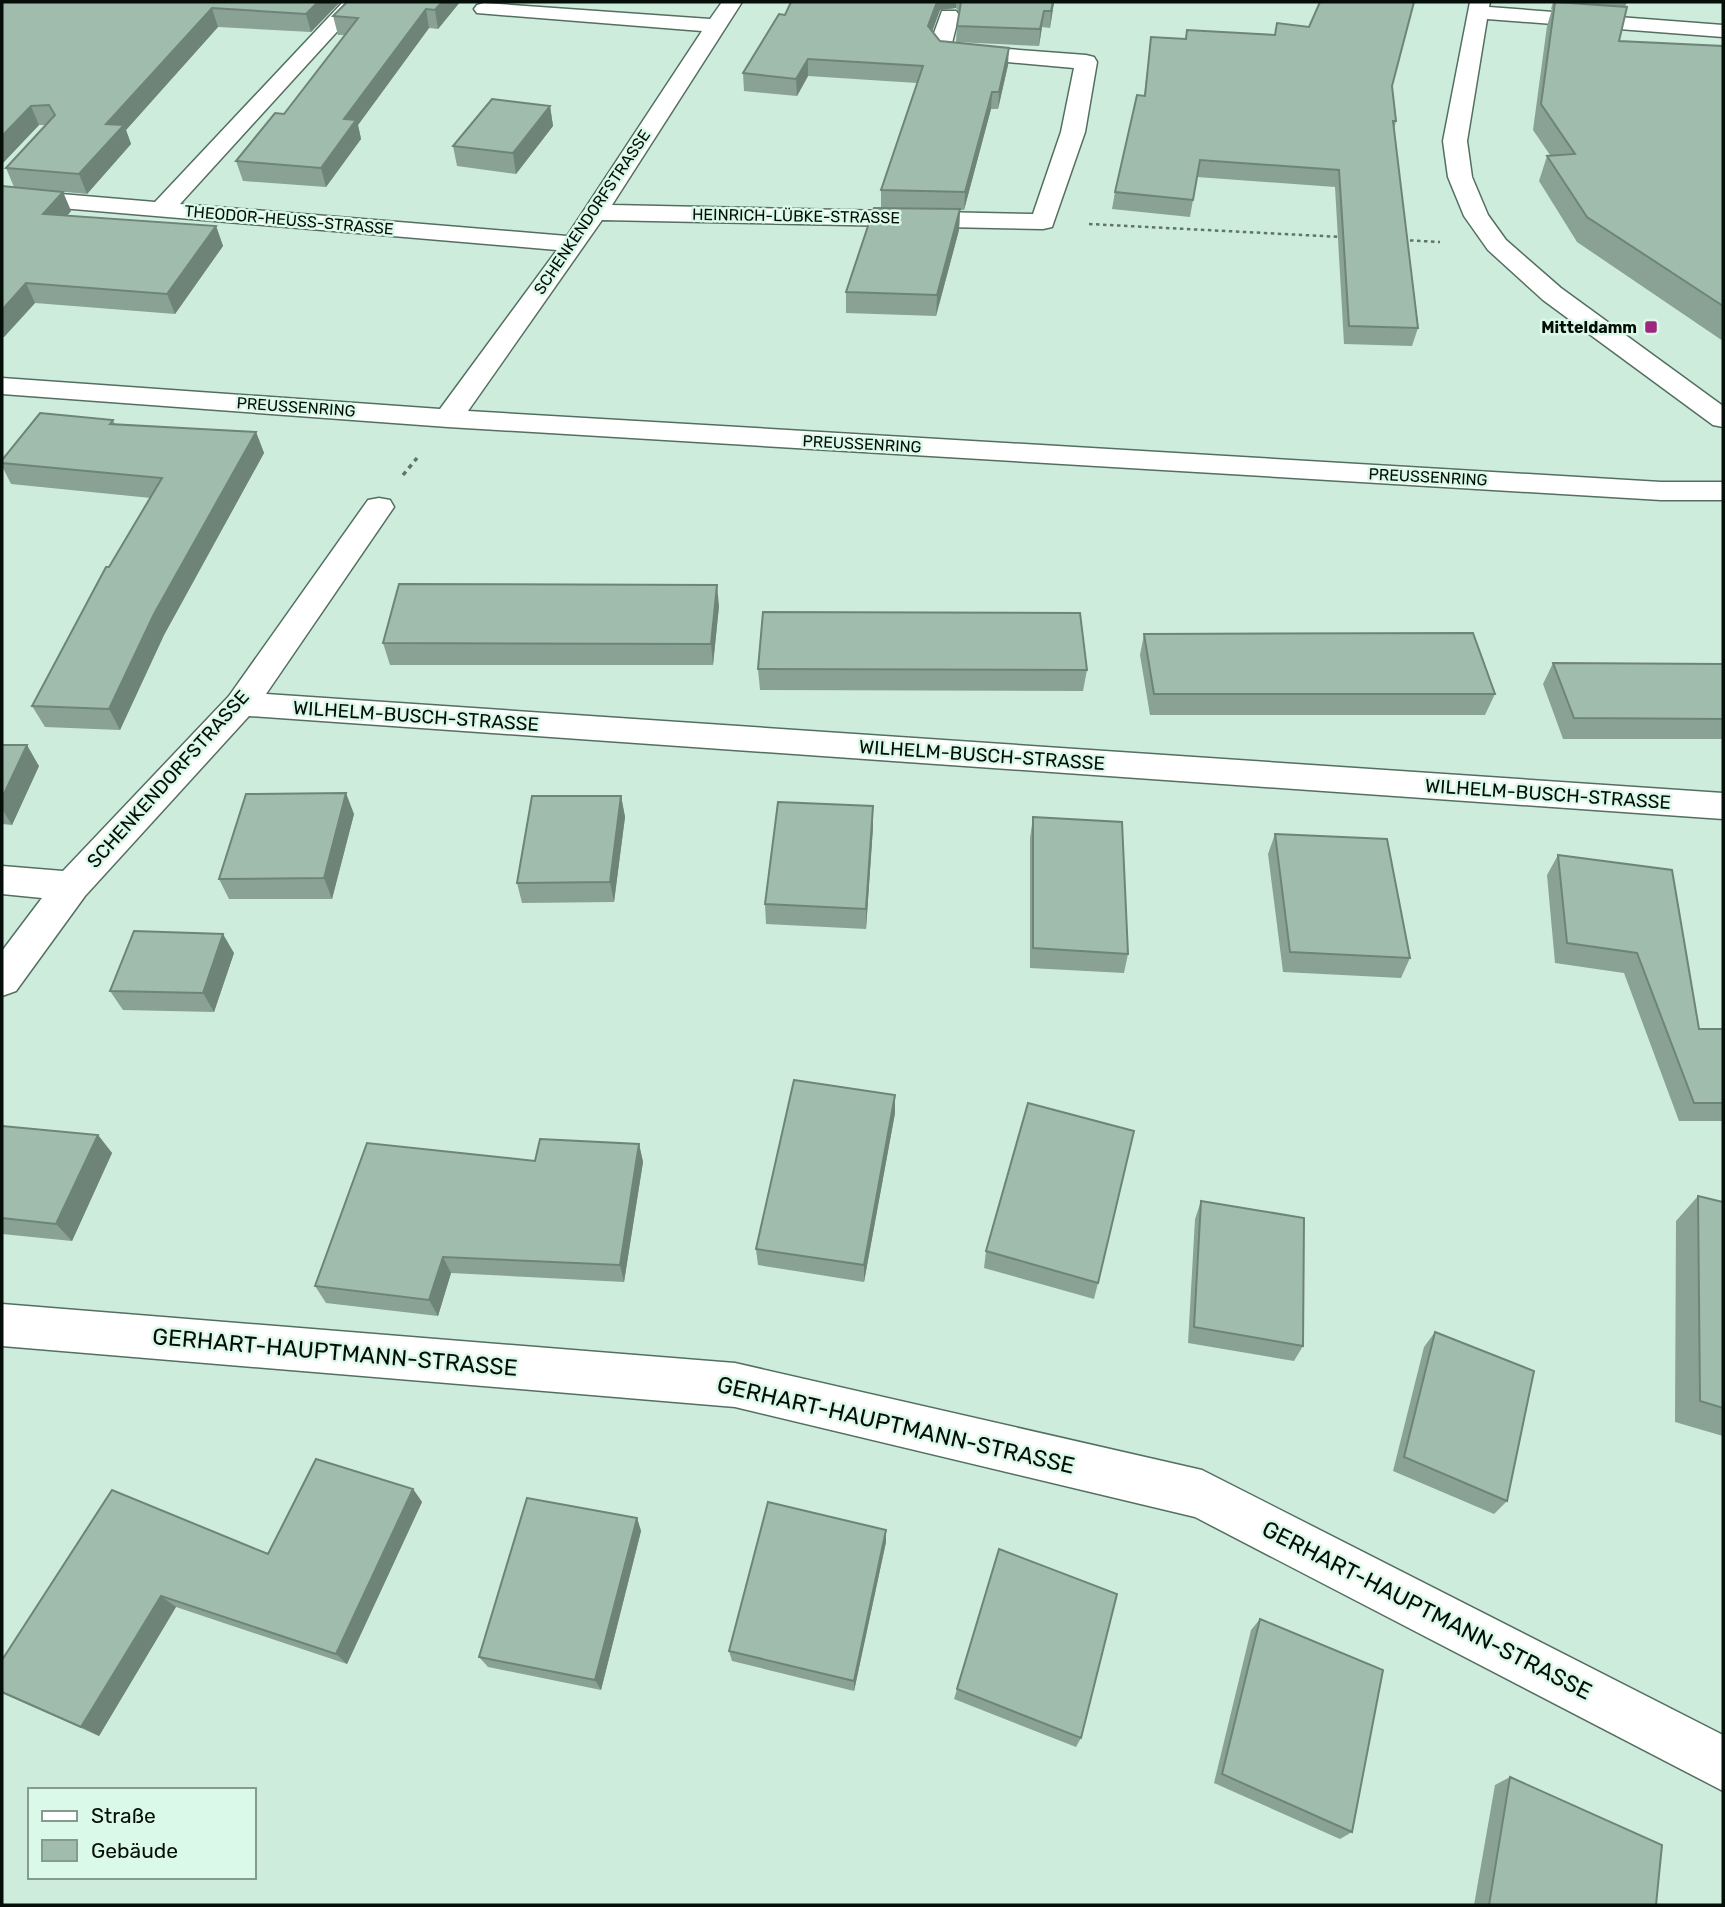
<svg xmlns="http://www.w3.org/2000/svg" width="1725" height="1907" font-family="Rubik,sans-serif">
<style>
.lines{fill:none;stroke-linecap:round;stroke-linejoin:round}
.minor-casing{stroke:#546f61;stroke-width:3}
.path-far1{stroke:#61746a;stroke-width:2.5;stroke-dasharray:3.5 3.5;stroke-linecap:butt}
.path{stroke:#61746a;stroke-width:3.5;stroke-dasharray:4.5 4.5;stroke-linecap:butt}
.minor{fill:#fff;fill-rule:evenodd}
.wall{fill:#89a295;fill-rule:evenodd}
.shaded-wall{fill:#6f8479}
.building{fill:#9fbcad;stroke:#6f8479;stroke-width:2}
.poi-dot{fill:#a0257c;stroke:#dbf9e9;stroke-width:2.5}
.labels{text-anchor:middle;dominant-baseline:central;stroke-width:5;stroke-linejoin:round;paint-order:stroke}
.far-street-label{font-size:16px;fill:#050e09;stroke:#dbf9e9}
.far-poi-label{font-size:16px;font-weight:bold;fill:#050e09;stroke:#dbf9e9;text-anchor:end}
.street-label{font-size:19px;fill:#050e09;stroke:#dbf9e9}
.near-street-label{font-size:23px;fill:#050e09;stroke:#dbf9e9}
</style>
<rect width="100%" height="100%" fill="#ceecdc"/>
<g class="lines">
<g class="minor-casing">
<path id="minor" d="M343,2H364L180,204L567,236L702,31L477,13L474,9L477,5L484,3L710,19L722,2H742L612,205L1033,214L1061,132L1074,68L941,56L930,44L942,11H956L959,15L952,43L955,45L1086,55L1094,57L1097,62L1085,132L1052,227L1043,229L602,220L468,411L1661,482H1723V500H1661L448,427L2,394V378L440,409L557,250L2,203V189L155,202Z
M1470,2H1490L1489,7L1723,25V37L1487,19L1467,141L1472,177L1488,215L1506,240L1561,288L1723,406V427L1713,425L1543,300L1488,250L1464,216L1448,177L1443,141Z
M379,498L390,500L394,507L266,694L1723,793V819L249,716L85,896L16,991L2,996V951L42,898L2,894V866L63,871L229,696L368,500Z
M2,1304L735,1363L1202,1470L1723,1735V1791L1195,1517L735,1407L2,1346Z"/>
</g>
<path class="path-far1" d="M1089,224L1342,237
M1403,240L1440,242"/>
<path class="path" d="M403,475L417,458"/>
<use href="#minor" class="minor"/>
</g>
<path class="wall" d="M2,2H340L311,32L218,27L126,130L131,144L87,194L14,187L6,168L46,125H39L2,164Z
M347,2H460L438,29L429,28L358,125L361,139L326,187L243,181L236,161L284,114L345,35H338L333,16Z
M791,2H1054L1050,28L1042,27L1039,46L956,42L1008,65L998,109H991L964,210H960L959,230L936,316L846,313V292L881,208V190L917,83L808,76L797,96L744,91L743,73L785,15ZM956,8L959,12L957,26L956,42L940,41L932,31L940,10Z
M1553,2H1627L1625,7L1619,41L1723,46V341L1577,242L1539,181L1547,156L1550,155L1533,130L1547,26L1552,9H1551Z
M1277,23L1392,86L1396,121L1394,130L1418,328L1412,346L1344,344L1335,187L1197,177L1190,217L1112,209L1115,192L1144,96L1151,37L1185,39L1187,30L1275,35Z
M550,106L553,126L516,174L457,166L453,146Z
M2,186L63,192L71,211L67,216L216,226L223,246L175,314L35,303L4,337H2Z
M113,420L115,424L256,432L264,453L164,635L120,730L45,727L32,706L109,567L151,498L11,484L2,466V460Z
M719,606L713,665H390L383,643Z
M1144,634L1495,694L1485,715H1150L1140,655Z
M1553,663L1723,664V739H1563L1543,684Z
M758,669L1087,670L1083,691L760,690Z
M2,745L39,766L12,825L2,824Z
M621,796L625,817L614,902L522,903L517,883Z
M354,814L332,899H229L219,879Z
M1033,817L1128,954L1124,973L1030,968V838Z
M873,827L866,929L766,924L765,904Z
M1275,834L1410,958L1401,978L1283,972L1268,854Z
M1558,855L1699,1029H1723V1121H1679L1624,973L1555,963L1547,875Z
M234,953L214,1012L123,1010L110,991Z
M895,1113L864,1282L758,1265L756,1249Z
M2,1126L98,1135L112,1153L72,1241L2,1234Z
M639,1144L643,1162L624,1282L451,1273L438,1316L326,1303L315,1286L535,1161Z
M1698,1196L1723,1202V1436L1675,1422L1676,1221Z
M1201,1201L1303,1346L1294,1361L1188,1343L1195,1219Z
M986,1251L1098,1283L1094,1299L984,1268Z
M1435,1332L1507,1501L1494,1514L1393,1471L1424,1347Z
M413,1489L422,1502L347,1664L176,1607L99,1736L2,1693V1660L268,1554Z
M637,1518L641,1531L601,1690L488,1667L479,1657Z
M886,1530V1542L854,1691L732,1661L729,1651Z
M1260,1619L1352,1832L1340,1839L1214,1783L1251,1630Z
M957,1689L1081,1738L1076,1747L954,1699Z
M1510,1777L1656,1905H1474L1495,1785Z"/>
<path class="shaded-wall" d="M318,2H340L311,32L306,14Z
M442,2H460L438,29L435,10Z
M937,2H956V8L940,10L928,43V26Z
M1053,2H1054L1050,28L1051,11Z
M212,8L218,27L126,130L131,144L87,194L79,174L106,124Z
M426,9L429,28L358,125L361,139L326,187L321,168L344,119Z
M1044,11L1042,27L1039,46L1040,29Z
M1009,48L1008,65L998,109L999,92Z
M808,59V76L797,96L796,79Z
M992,92L991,109L964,210L965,192Z
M31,106L39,125L2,164V136Z
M550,106L553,126L516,174L513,153Z
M63,192L71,211L51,234L43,214Z
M960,209L959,230L936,316L937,295Z
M216,226L223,246L175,314L167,294Z
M26,283L35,303L4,337L2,331V310Z
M256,432L264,453L164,635L120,730L109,709L154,614Z
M717,585L719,606L713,665L711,644Z
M27,745L39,766L12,825L2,809V798Z
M346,793L354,814L332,899L324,878Z
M621,796L625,817L614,902L610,882Z
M873,806V827L866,929V909Z
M223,934L234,953L214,1012L203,993Z
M895,1095V1113L864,1282V1265Z
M98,1135L112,1153L72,1241L56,1224Z
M639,1144L643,1162L624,1282L620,1265Z
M443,1257L451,1273L438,1316L429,1300Z
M413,1489L422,1502L347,1664L336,1654Z
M637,1518L641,1531L601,1690L595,1680Z
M886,1530V1542L854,1691V1681Z
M161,1596L176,1607L99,1736L81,1727Z"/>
<path class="building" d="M2,2H318L306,14L212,8L106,124L124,125L79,174L6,168L55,115L49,105L31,106L2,136Z
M347,2H442L435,10L426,9L344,119L356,120L321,168L236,161L275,113L284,114L358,18L333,16Z
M791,2H937L928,26L940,41L1009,48L999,92H992L965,192L881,190L923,66L808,59L796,79L743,73L779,14L785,15Z
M961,2H1053L1051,11H1044L1040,29L957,26Z
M1320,2H1414L1392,86L1396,121H1393L1418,328L1349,326L1339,170L1200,160L1193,200L1115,192L1137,95L1145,96L1151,37L1186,39L1187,30L1275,35L1277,23L1309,27Z
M1555,2L1627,7L1619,41L1723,46V306L1587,217L1547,156L1575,154L1541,104Z
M492,99L550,106L513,153L453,146Z
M2,186L63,192L43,214L216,226L167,294L26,283L2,310Z
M874,208L960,209L937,295L846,292Z
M40,413L113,420L110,424L256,432L154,614L109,709L32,706L106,567H109L162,478L2,463V460Z
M399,584L717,585L711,644L383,643Z
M763,612L1080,613L1087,670L758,669Z
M1473,633L1495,694H1154L1144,634Z
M1553,663L1723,664V719L1574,718Z
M2,745H27L2,798Z
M346,793L324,878L219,879L246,794Z
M532,796H621L610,882L517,883Z
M778,802L873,806L866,909L765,904Z
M1033,817L1122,822L1128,954L1033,948Z
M1275,834L1387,839L1410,958L1290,952Z
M1558,855L1672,870L1699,1029H1723V1103H1694L1637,953L1567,943Z
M134,931L223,934L203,993L110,991Z
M794,1080L895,1095L864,1265L756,1249Z
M1028,1103L1134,1131L1098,1283L986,1251Z
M2,1126L98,1135L56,1224L2,1218Z
M540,1139L639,1144L620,1265L443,1257L429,1300L315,1286L367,1143L535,1161Z
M1698,1196L1723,1202V1408L1700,1401Z
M1201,1201L1304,1218L1303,1346L1194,1327Z
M1435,1332L1534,1371L1507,1501L1404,1457Z
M316,1459L413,1489L336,1654L161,1596L81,1727L2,1692V1660L112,1490L268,1554Z
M527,1498L637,1518L595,1680L479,1657Z
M768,1502L886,1530L854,1681L729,1651Z
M999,1549L1117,1594L1081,1738L957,1689Z
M1260,1619L1383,1670L1352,1832L1222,1774Z
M1510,1777L1662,1845L1656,1905H1489Z"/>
<rect class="poi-dot" x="1644" y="320" width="14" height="14" rx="3.5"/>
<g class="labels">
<g class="far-street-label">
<text transform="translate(592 212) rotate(-56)">SCHENKENDORFSTRASSE</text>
<text transform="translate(796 216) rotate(1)">HEINRICH-LÜBKE-STRASSE</text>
<text transform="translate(289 220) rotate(5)">THEODOR-HEUSS-STRASSE</text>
<text transform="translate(296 407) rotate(4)">PREUSSENRING</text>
<text transform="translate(862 444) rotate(3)">PREUSSENRING</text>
<text transform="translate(1428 477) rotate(3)">PREUSSENRING</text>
</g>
<g class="far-poi-label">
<text x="1637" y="327">Mitteldamm</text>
</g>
<g class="street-label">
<text transform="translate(416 716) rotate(4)">WILHELM-BUSCH-STRASSE</text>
<text transform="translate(982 755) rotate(4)">WILHELM-BUSCH-STRASSE</text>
<text transform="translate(168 779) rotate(-48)">SCHENKENDORFSTRASSE</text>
<text transform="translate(1548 794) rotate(4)">WILHELM-BUSCH-STRASSE</text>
</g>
<g class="near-street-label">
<text transform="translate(335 1352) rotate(5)">GERHART-HAUPTMANN-STRASSE</text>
<text transform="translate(896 1425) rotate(13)">GERHART-HAUPTMANN-STRASSE</text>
<text transform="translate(1427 1610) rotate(27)">GERHART-HAUPTMANN-STRASSE</text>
</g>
</g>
<rect width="1725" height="1907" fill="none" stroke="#050e09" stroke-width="7"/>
<rect x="28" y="1788" width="228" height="91" fill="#dbf9e9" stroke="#859b8f" stroke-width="2"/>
<rect x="42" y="1811" width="35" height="10" fill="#ffffff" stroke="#859b8f" stroke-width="2"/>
<text x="91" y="1823" font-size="21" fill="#050e09">Straße</text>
<rect x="42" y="1840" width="35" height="21" fill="#9fbcad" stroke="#859b8f" stroke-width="2"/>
<text x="91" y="1858" font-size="21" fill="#050e09">Gebäude</text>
</svg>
